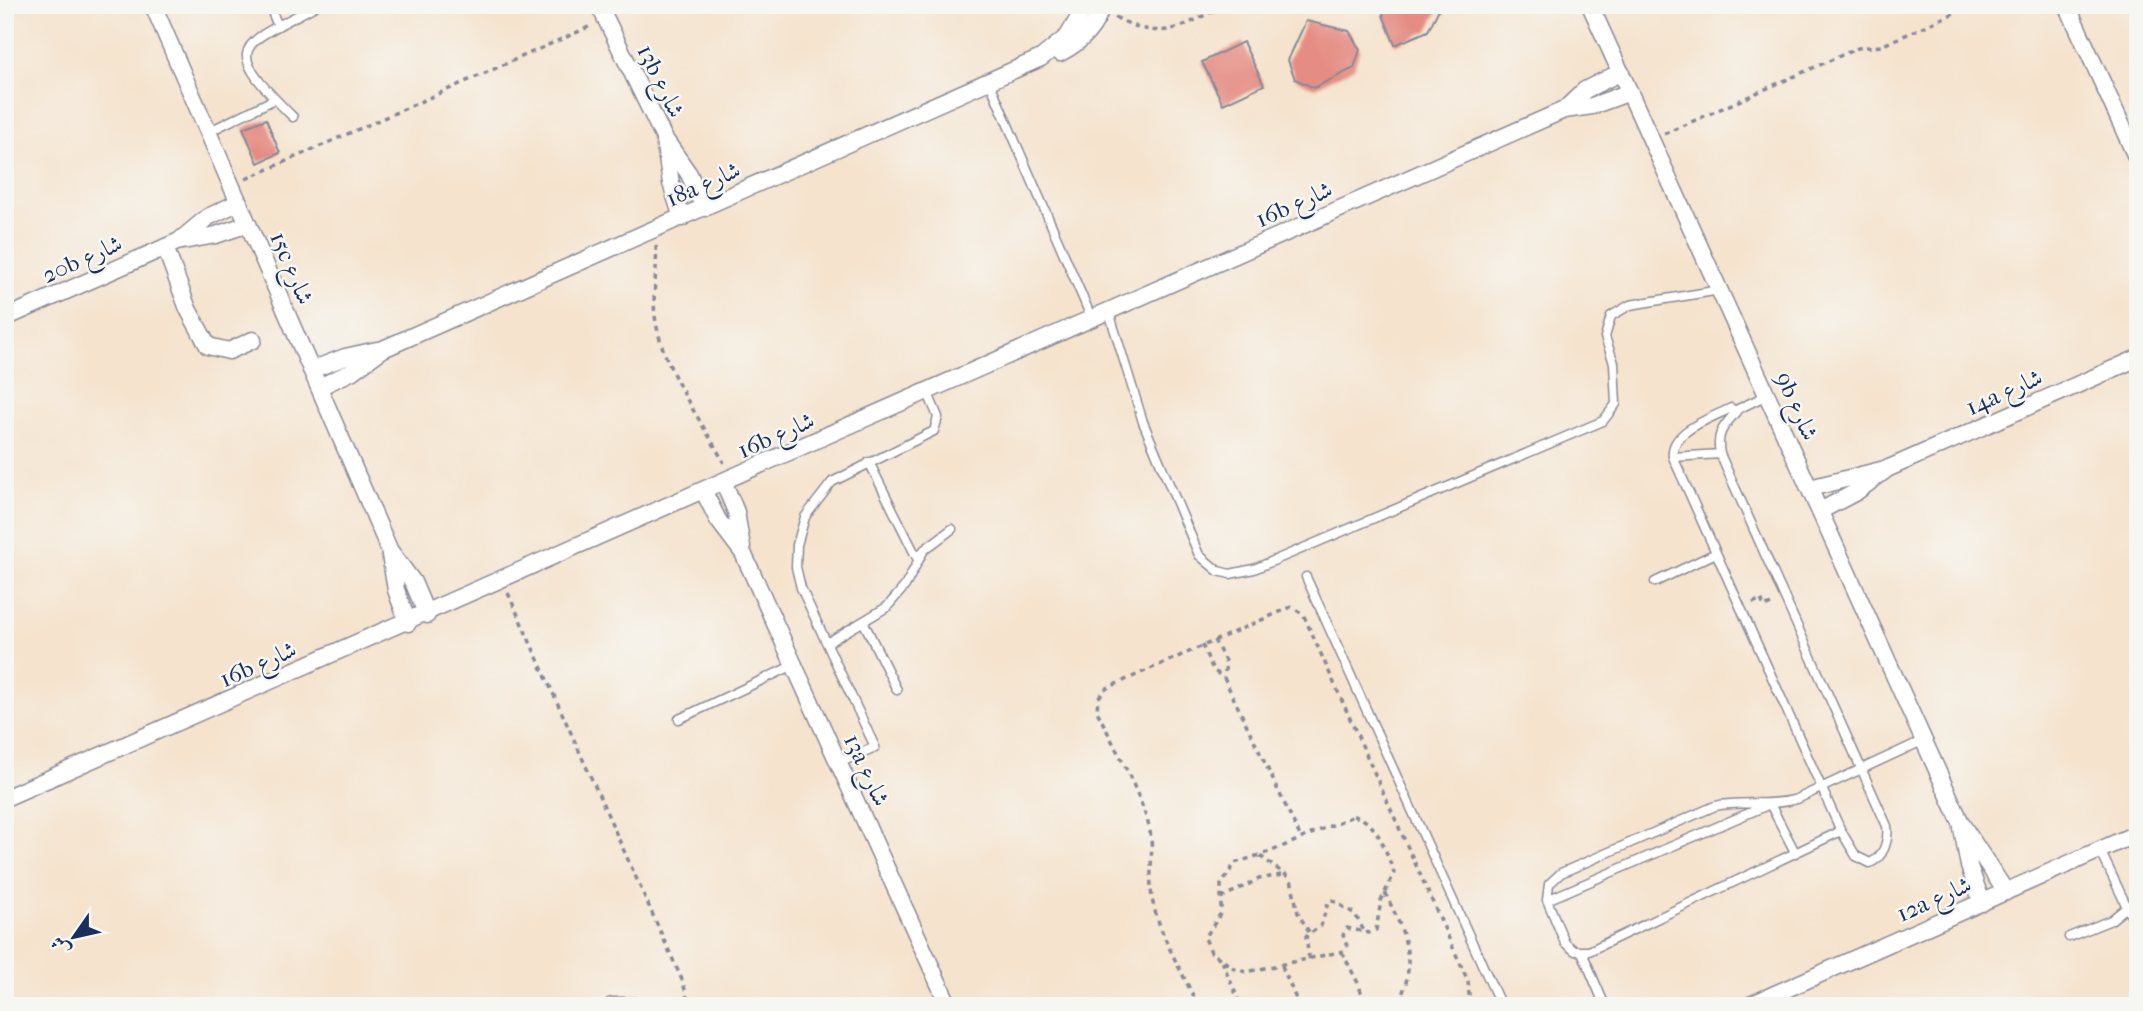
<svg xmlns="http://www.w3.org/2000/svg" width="2143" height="1011" font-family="'IM FELL French Canon',Amiri,serif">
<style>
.building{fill:#e58d84}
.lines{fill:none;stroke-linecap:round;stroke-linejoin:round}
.lane-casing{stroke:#888996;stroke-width:11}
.street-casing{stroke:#888996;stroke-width:19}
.path{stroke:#888996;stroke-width:3.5;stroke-dasharray:5 5;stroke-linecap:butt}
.lane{stroke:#fff;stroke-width:8}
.street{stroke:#fff;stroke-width:16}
.labels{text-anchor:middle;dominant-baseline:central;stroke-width:5;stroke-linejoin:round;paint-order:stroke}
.street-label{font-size:24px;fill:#1b2f5e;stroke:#f6f6f2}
</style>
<rect width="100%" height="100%" fill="#f6f6f2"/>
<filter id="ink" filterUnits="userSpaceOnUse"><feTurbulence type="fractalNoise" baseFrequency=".0143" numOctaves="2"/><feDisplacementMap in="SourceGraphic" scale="14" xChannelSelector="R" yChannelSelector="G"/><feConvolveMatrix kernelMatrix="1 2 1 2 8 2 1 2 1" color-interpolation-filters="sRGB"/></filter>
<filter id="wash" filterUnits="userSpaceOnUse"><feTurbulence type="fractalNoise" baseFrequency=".00686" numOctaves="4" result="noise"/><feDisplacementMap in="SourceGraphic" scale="28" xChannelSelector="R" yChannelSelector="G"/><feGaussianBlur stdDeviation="1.57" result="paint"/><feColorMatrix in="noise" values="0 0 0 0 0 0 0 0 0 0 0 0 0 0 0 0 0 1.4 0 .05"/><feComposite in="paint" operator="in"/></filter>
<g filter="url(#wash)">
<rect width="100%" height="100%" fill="#f5e3cd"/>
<g id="blocks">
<path class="building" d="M1386,5H1441L1428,31L1395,45L1383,15Z
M1306,21L1349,31L1360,50L1354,68L1314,88L1295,79L1288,60Z
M1243,42L1264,85L1223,104L1202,62Z
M266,119L280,153L258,163L243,128Z"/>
</g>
</g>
<g filter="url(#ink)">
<use href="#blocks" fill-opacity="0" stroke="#888996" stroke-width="2"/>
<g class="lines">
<g class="lane-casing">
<path id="lane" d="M269,5L278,26
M989,81L1092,319
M293,117C220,45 238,48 317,5
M208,132L275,99
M1109,312L1143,422L1199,555L1218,571L1230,574L1254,569L1603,421L1616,404L1614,363L1605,337L1611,316L1630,305L1720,290
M1731,408L1736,412C1723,427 1716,433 1720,454L1887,826C1889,840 1884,857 1870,863L1856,856L1841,831L1673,457C1669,431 1712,418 1731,408Z
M1736,410L1767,395
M1673,457L1720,454
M869,462L918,560
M1306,577L1501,1006
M1655,582L1716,553
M864,623L897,690
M827,643L887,607L905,586L924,550L952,529
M679,719L794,665
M839,763L875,747L801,588L796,567L797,545L805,517L832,482L934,431L938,417L928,393
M1841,831L1589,951H1575L1565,943L1547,900L1549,884L1561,873L1715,806C1742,800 1770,807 1797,799L1924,740
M1547,900L1770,804L1795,852
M2127,907L2138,930
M2069,937L2111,920L2127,907L2100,850
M1582,952L1605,1006"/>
</g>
<g class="street-casing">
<path id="street" d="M153,5L389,549L396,590L408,623
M599,5L664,138L689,174L704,208
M1590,5L1962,825L2006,892
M2067,5L2138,161
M1060,53C1080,43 1096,27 1102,5
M1564,110L1585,90L1621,72
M664,140L671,183L682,218
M179,241L208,217L239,202
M165,247L188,309L208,346L229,351L253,340
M5,318L177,242L216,235L248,224
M311,370L345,357L377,350
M319,387L351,372L383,349L1041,58L1068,36L1086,5
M724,483L736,512L742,547
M1810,488L1889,468L2138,358
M704,492L718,520L743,553L949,1006
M1820,511L1856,492L1887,469
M390,551L413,582L427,615
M5,798L1564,110L1592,106L1630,92
M1962,828L1969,866L1982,903
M612,1006H636
M1748,1006L2138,833"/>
</g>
<path class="path" d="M1115,17C1165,44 1180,26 1226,5
M1664,134L1858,48L1881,46L1972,5
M246,179L591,26
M656,246C658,272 651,296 656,322C665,374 700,417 724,463
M508,593L683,982L689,1006
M1753,603L1761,599L1764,607L1774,603
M1214,640L1226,663L1224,678
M1202,645L1213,670L1224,678L1301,838
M1353,816C1378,820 1386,852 1394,873L1381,901L1376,930L1369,933L1347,928L1343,935L1347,946L1344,951L1246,972L1235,969L1211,952L1205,938L1221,913V885L1235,863L1272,851Z
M1260,856L1291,879L1298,913L1309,932
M1385,893C1404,930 1420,967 1396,1006
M1221,898L1259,879L1287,874
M1342,952L1358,983L1366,1006
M1309,959L1306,936L1321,926L1328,903L1332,900L1355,914L1365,933
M1222,961L1241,1006
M1282,966L1299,1006
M1198,1006C1183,973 1161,938 1153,903C1147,876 1156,850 1148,823C1136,784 1115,748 1097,711L1098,698L1107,688L1291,607L1303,614L1468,981L1470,1006"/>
<use href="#lane" class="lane"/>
<use href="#street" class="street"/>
</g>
</g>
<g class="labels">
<g class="street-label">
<text transform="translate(661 81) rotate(64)">13b شارع</text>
<text transform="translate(703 184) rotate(-24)">18a شارع</text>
<text transform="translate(1294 204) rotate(-24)">16b شارع</text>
<text transform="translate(82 259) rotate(-24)">20b شارع</text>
<text transform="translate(292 268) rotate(67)">15c شارع</text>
<text transform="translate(2004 392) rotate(-24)">14a شارع</text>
<text transform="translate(1797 406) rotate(66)">9b شارع</text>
<text transform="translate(776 435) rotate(-24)">16b شارع</text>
<text transform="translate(258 664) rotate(-24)">16b شارع</text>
<text transform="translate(867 770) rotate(65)">13a شارع</text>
<text transform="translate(1934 899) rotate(-24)">12a شارع</text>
</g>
</g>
<rect width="2143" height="1011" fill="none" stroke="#f6f6f2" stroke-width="28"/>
<g transform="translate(74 937) rotate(236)" stroke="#f6f6f2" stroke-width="5" paint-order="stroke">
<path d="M0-5L12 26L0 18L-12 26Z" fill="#1b2f5e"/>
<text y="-10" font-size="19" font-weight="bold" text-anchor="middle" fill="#1b2f5e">ش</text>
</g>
</svg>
